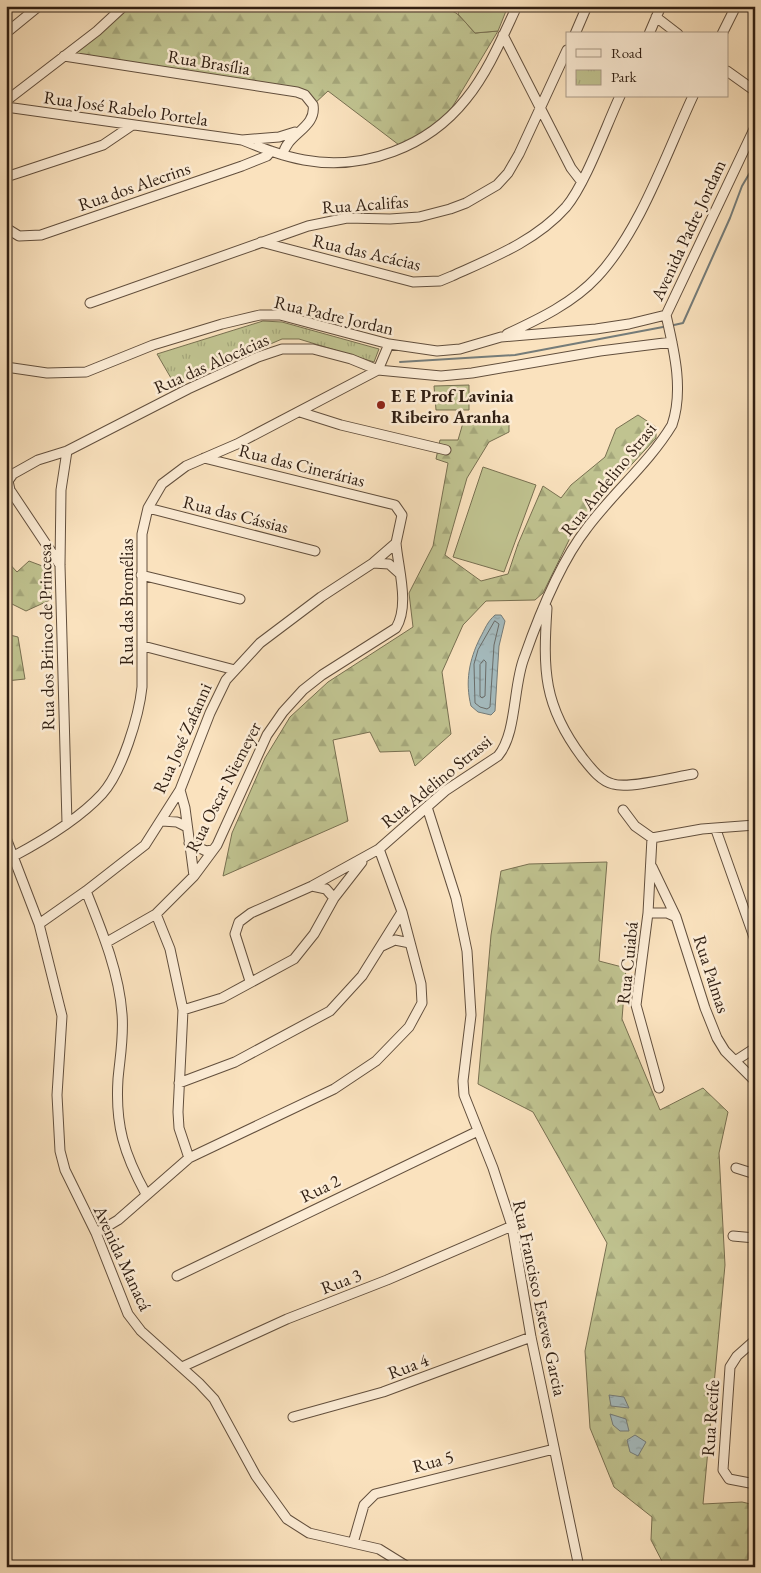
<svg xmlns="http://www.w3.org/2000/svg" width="761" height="1573" font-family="'EB Garamond',serif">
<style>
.forest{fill:url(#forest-firs);stroke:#787051}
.park{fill:url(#park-tufts);stroke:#787051}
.garden{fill:#c0c390;stroke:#787051}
.water{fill:url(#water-ripples);stroke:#757c79}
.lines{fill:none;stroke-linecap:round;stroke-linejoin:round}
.shore{stroke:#6a6c68;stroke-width:1}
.stream{stroke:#757c79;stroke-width:2}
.street-casing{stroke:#624f3d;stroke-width:11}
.street{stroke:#fcecd5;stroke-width:9}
.poi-dot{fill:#8f2418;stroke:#fcecd5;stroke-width:2}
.labels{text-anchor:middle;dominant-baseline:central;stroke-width:5;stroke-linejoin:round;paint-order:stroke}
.street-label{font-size:18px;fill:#2f1e12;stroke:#fcecd5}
.poi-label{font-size:18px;font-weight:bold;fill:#2f1e12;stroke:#fcecd5;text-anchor:start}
</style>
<defs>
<pattern id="forest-firs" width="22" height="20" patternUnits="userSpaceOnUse" patternTransform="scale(1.25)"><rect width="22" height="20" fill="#c0c390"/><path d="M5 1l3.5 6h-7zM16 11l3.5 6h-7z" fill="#a5a77b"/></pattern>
<pattern id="park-tufts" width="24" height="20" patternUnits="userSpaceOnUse" patternTransform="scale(1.25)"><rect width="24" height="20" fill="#c0c390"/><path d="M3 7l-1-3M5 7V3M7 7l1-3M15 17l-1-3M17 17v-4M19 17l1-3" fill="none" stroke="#a5a77b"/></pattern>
<pattern id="water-ripples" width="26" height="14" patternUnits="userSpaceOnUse" patternTransform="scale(1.25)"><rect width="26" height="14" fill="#a4babd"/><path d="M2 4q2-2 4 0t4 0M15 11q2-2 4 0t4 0" fill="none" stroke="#8e9fa1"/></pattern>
</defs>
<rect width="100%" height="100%" fill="#fae2be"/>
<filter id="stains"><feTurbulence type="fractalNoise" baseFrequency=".004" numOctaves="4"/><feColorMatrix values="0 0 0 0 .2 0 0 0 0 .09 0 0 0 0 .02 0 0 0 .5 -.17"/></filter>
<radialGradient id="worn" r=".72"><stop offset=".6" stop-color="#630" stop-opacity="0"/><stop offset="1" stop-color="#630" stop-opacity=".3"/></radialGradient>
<path class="forest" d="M122,6H386L387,11C407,3 436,3 456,13C463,18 469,27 475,33L498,31L442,124L403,148L328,91L313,105L296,92L64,56Z
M638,415L656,427V438L621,476L572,534L543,593L535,600L486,601L463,625L442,672L451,734L415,766L410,751L380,752L370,732L333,740L348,821L223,876L232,833L265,758L290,717L328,682L413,627L409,593L433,546L448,463L436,459L440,440H458L465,416L509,425V432L489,442L467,478L445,555L481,581L508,574L518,544L543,486L561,498L571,485L605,457L616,429Z
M6,560L17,572L29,561L53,570L50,600L26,611L6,601Z
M6,634L18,637L25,679L6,681Z
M607,862L599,961L626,968L622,1019L660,1110L703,1088L728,1112L719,1153L725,1265L703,1504L742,1502L755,1505V1567H665L651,1540L652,1517L614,1487L590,1428L585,1351L607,1243L533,1112L478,1084L491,935L501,871L529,864Z"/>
<path class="park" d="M263,321L282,322L379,349L374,362L299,339H282L175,385L157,354Z"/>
<path class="garden" d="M461,6H508L498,31L475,33L458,14Z
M469,385V410H436L434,386Z
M483,467L536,485L504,572L453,557Z"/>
<path class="water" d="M495,615H501L505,621L499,646L495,711L491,715L478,712L471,706C465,682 469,660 480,638C485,629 487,622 495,615Z
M609,1395L624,1397L629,1408L611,1406Z
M610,1414L626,1419L629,1431H620L613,1425Z
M635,1435L646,1442L638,1456L630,1452L627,1440Z"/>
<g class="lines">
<path class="shore" d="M495,621L499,624L494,645L490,707L487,709L480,707L475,703L474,664L478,650Z
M484,660L486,662L485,696L482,698L480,696V665Z"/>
<path class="stream" d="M674,325L683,323L730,218L742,186L755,164
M400,362L515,355L663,327"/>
<g class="street-casing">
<path id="street" d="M656,17L678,34
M6,33L39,6
M575,34L587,6
M649,34L661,6
M722,34L736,6
M503,35L571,168L581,181
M64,56L297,92L305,95L313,105C317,128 286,134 283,155
M727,71L755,91
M6,101L97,31L124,6
M6,107L242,140L279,137L295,132
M242,140C262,148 282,156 304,160C364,171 428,147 466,99C488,72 502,38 517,6
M6,177L103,145L131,126
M6,228L19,236L41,235L242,166L267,156L271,151
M261,242L413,282L440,281L452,276C492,258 536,241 566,207C586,183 606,126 620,96
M90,303L308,226L347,218L390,219L419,217L450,209L466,203L497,185L508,173L519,154L567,50
M507,334C539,319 573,303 597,277C640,231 666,154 693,96
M6,367L47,373L86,372L153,345L222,324L260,315H280L389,344L437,351L460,349L501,337L596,329L629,324L666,315L755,127
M300,412L341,425L446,450
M148,508L315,551
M373,563L389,564L399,573
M60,565L10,490L8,481L13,474L38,460L67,451L188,389L258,357L282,349H313L351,359L378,370L441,376L472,373L600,351L672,342
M141,575L240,599
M547,608C543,670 543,705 582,757C590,767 600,781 613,784C629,789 675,777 693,774
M143,646L235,670
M180,790L185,808L194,876
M427,807L456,898L467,951L471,1015L463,1081L464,1095L493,1168L512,1226L531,1337L579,1567
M623,810L635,826L652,838L702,829L755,825
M162,821L177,822L187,827
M67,823L60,565L61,490L67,451
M716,830L755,940
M6,838L39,924L62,1016L57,1095L60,1151L65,1170L96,1233L128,1314L141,1331L199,1383L214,1399L256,1476L287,1519L309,1533L379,1549L408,1567
M652,838L648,913L636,1005L659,1088
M189,843L206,851L213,850
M14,856C44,840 78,820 102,794C122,772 139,716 142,687V534L148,508L162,484L186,466L237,444L378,370L389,344
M652,867L676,917L705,1008L717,1038L725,1051L755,1081
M312,886L326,889L334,898
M86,891C102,931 119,972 122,1014C124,1036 120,1057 118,1079C115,1125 124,1154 146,1194
M648,913H667L676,917
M156,914L170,949L183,1010L178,1112L179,1128L189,1158
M39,924L86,891L145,845L180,790L210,713L226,680L260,643L321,597L373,563L396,543L402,515L395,505L204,458
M107,942L156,914L194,876L217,845L267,735L283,712L303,690L322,675L396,628C410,605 398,568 396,543
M380,947L395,940L410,943
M250,981L235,934L239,922L251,913L312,886L379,849L445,791L498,756C517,733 513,686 524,658C538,618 561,561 587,528C613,493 649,463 672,425C684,390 674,350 666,315
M183,1010L222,998L294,959L314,934L334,898L362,862
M735,1061L755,1048
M179,1083L235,1062L330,1011L362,976L402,912
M736,1168L755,1174
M96,1233L118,1220L189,1158L334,1089L376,1061L409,1027L422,1003L421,984L402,912L379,849
M733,1236L755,1238
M177,1276L478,1131
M755,1340L737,1356L730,1367L723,1470L729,1479L755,1484
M182,1367L287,1319L387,1280L512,1226
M293,1417L383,1392L531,1337
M353,1543L364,1505L375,1494L554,1449"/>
</g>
<use href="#street" class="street"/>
</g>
<circle class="poi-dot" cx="381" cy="405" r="5"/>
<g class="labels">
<g class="street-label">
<text transform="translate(209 62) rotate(9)">Rua Brasília</text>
<text transform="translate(126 108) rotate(8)">Rua José Rabelo Portela</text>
<text transform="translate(134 186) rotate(-19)">Rua dos Alecrins</text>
<text transform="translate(365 204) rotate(-4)">Rua Acalifas</text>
<text transform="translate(688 230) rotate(-65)">Avenida Padre Jordam</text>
<text transform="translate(367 252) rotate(13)">Rua das Acácias</text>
<text transform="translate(334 315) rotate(13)">Rua Padre Jordan</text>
<text transform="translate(211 363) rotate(-24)">Rua das Alocácias</text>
<text transform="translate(302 465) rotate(14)">Rua das Cinerárias</text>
<text transform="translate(608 479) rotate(-51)">Rua Andelino Strasi</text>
<text transform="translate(236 514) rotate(14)">Rua das Cássias</text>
<text transform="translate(126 602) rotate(-90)">Rua das Bromélias</text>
<text transform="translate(46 637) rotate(-91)">Rua dos Brinco de Princesa</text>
<text transform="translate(182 738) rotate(-66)">Rua José Zafanni</text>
<text transform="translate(436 781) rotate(-39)">Rua Adelino Strassi</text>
<text transform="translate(223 787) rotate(-63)">Rua Oscar Niemeyer</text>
<text transform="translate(627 963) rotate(-84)">Rua Cuiabá</text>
<text transform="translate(712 974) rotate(72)">Rua Palmas</text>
<text transform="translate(320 1188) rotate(-26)">Rua 2</text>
<text transform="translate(123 1258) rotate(65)">Avenida Manacá</text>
<text transform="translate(341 1281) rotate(-21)">Rua 3</text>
<text transform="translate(540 1298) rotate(78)">Rua Francisco Esteves Garcia</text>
<text transform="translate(408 1366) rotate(-21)">Rua 4</text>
<text transform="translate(710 1418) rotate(-86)">Rua Recife</text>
<text transform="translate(433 1461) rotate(-15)">Rua 5</text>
</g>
<g class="poi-label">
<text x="391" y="395">E E Prof Lavinia<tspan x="391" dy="21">Ribeiro Aranha</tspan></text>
</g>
</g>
<rect width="761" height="1573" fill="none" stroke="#fae2be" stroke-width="25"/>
<rect x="8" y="8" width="746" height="1558" fill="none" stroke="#2f1e12" stroke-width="2.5"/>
<rect x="12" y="12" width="736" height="1548" fill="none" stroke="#2f1e12"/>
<rect x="566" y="32" width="162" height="65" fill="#fcecd5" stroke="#aa9a87"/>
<rect x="576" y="49" width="25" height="8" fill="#fcecd5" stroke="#aa9a87"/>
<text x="611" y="58" font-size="15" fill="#2f1e12">Road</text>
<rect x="576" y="70" width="25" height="15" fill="url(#park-tufts)" stroke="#aa9a87"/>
<text x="611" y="82" font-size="15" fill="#2f1e12">Park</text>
<rect width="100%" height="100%" filter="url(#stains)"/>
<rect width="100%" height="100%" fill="url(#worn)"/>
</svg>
